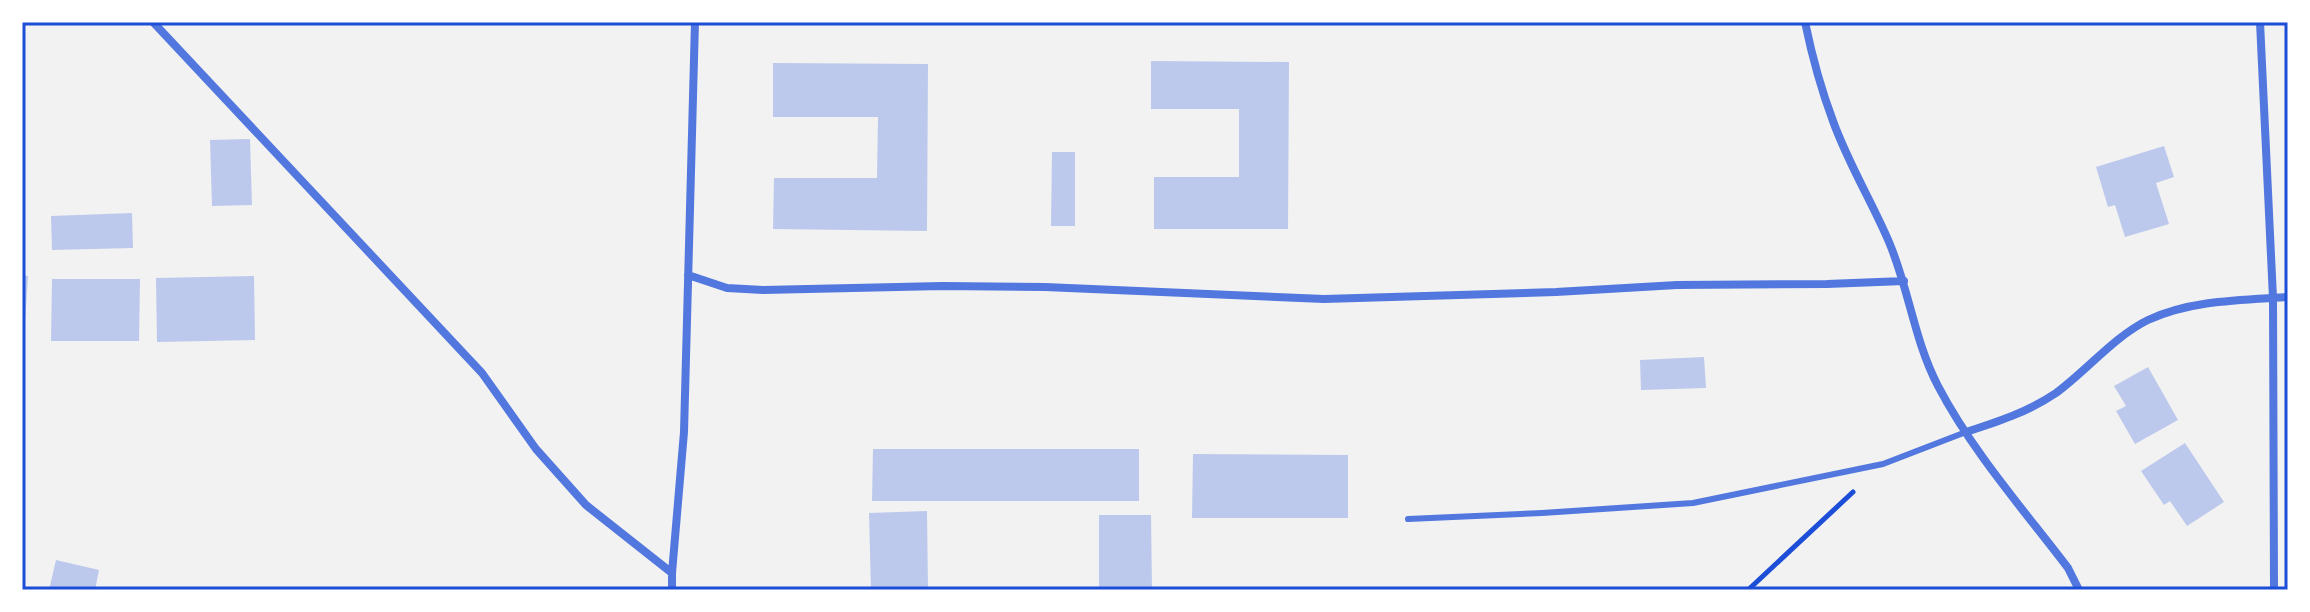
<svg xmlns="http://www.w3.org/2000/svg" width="2310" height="612" font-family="'Space Grotesk',sans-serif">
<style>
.building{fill:#bdc9ec}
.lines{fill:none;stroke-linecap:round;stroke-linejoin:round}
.path{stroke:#1d4ed8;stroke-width:5}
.service{stroke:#5277de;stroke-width:6}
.minor{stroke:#5277de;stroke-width:8}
.neatline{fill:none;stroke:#1d4ed8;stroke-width:3}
</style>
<rect width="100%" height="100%" fill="#f2f2f2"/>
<path class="building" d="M1151,61L1289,62L1288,229H1154V177H1239V109H1151Z
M773,63L928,64L927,231L773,229L774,178H877L878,117H773Z
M250,139L252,205L212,206L210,140Z
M2164,146L2174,177L2156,183L2169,224L2125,237L2115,205L2108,207L2096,167Z
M1052,152H1075V226H1051Z
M132,213L133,248L52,250L51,216Z
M22,275L28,276L24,339H22Z
M254,276L255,340L157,342L156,278Z
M52,279H140L139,341H51Z
M1704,357L1706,388L1641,390L1640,360Z
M2148,367L2178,420L2135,444L2116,411L2126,406L2114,386Z
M2185,443L2224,502L2187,526L2170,501L2164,505L2141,471Z
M873,449H1139V501H872Z
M1193,454L1348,455V518H1192Z
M927,511L928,590H871L869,513Z
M1099,515H1151L1152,590H1099Z
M56,560L99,570L95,590H49Z"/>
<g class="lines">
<path class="path" d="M1748,590L1853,492"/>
<path class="service" d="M1408,519L1542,513L1693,503L1883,464L1966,432"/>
<path class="minor" d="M153,22L482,373L536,449L586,505L672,573
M1805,22C1812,56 1821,89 1833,121C1848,163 1872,202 1889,242C1909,289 1914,340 1938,386C1972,451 2023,509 2068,568L2079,590
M2260,22L2273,298L2274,590
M688,275L727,288L763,290L942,286L1045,287L1324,299L1556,292L1677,285L1827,284L1904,281
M1966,432C1997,422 2028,412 2056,393C2086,371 2115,336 2148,320C2190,300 2242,300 2288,297
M672,590V573L684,432L695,22"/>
</g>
<rect width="2310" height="612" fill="none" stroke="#ffffff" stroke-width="48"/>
<rect x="24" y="24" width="2262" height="564" class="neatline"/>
</svg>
